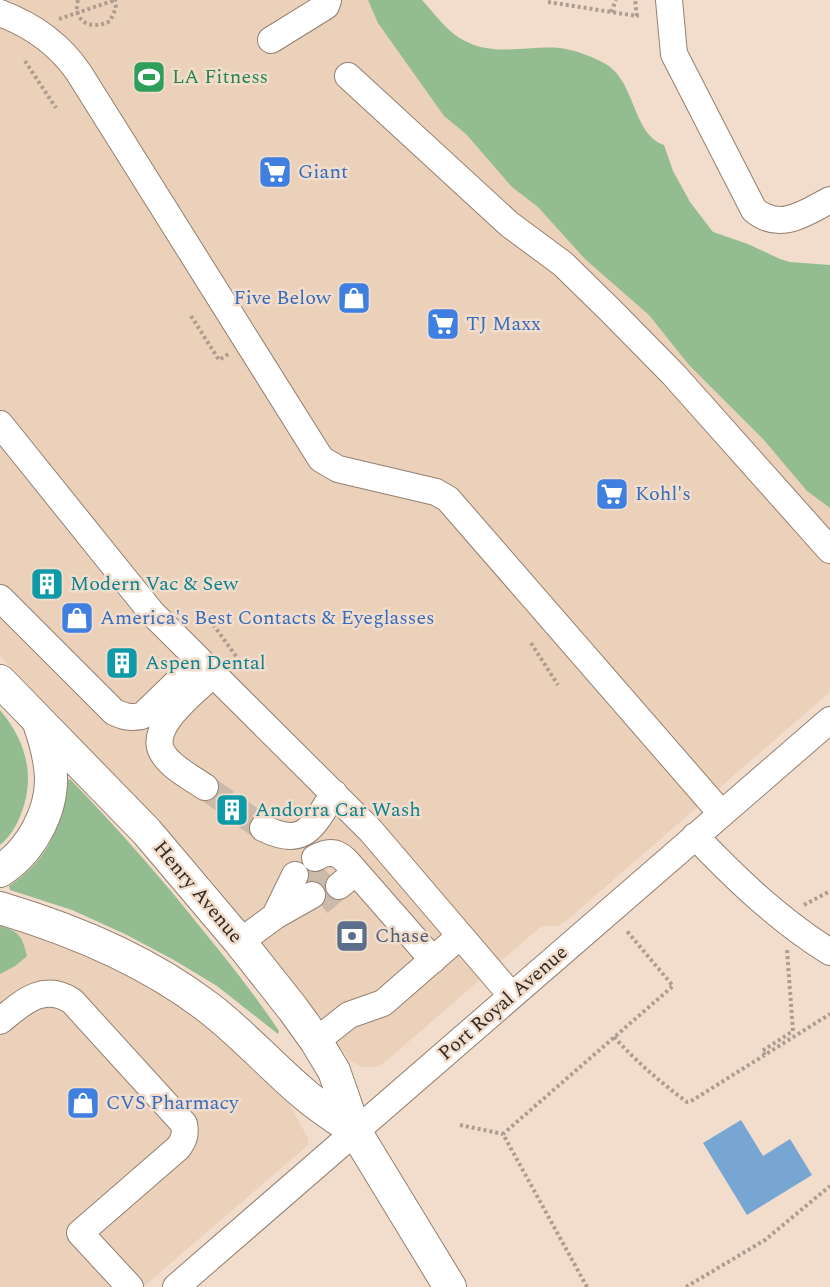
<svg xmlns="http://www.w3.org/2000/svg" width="830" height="1287" font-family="Spectral,serif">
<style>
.built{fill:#ebd0ba}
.green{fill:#93bc90}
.water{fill:#78a6d2}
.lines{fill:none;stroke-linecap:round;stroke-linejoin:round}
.minor-tunnel{stroke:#cbb9aa;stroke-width:26;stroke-dasharray:26 13;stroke-linecap:butt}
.minor-casing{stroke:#938071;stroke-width:28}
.major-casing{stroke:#938071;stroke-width:34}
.path{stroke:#ad9d90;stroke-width:4;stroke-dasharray:3 3;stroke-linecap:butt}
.minor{stroke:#fff;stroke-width:26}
.major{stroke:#fff;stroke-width:32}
.labels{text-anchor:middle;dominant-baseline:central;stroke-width:5;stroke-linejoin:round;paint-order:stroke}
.leisure-label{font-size:20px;fill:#27864d;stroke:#f2ddcc;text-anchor:start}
.shop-label{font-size:20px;fill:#366cbe;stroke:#f2ddcc;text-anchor:start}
.culture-label{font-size:20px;fill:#0d838f;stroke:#f2ddcc;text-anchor:start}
.street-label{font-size:20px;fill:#302822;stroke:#f2ddcc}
.service-label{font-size:20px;fill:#4e5e75;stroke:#f2ddcc;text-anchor:start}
</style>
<rect width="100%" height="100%" fill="#f2ddcc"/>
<path class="built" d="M0,0H405L830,486V692L566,921L557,926H546L539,928L384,1063L377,1067H362L350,1061L283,968L211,880L131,792L0,656Z
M0,923L17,928L114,966L170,1000L224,1038L266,1077L288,1102L308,1138V1145L143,1287H0Z"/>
<path class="green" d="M368,0H422C435,14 448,33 465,41C495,57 529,45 560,48C575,50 591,56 604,63C636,80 632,134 664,145L673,171L690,202L713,232L748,244L780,259L790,262L830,265V508L807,491L764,440L689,365L649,315L585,259L538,207L512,187L466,134L444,116L378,23Z
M0,710C26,741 36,776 21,814C17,825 10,837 0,845Z
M70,779C116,827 160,876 201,928C228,961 255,995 279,1031L278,1034L217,986L174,960L125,934L72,910L10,890L9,886C47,862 64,824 67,780Z
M0,926C20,932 22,936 27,956L15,966L0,974Z"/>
<path class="water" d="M741,1120L763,1156L790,1139L812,1175L747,1215L703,1143Z"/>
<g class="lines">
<path class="minor-tunnel" d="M205,787L263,828
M304,885L324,868
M319,903L339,886"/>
<g class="minor-casing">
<path id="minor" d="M669,0L674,54L754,210C780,232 805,213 830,200
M0,13C32,25 60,45 79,73L321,459L338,469L436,492L448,499L721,813
M271,40L326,6L328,0
M348,76L509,224L563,264L611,311L674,375L830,550
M0,424L152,613L371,831L511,995
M0,598L114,712C124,717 131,718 142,716L199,661
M205,787C192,778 170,767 162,752C148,726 196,691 212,675
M263,828C305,849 313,826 334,793
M695,836C737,880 779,920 830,952
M315,858C336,846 343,857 356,872
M339,886L356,872L433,960
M275,916L295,875
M240,942L275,916L312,895
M0,1021C22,1003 43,982 72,1001L184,1124C186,1134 184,1140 178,1148L80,1233L130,1287
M316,1041L349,1015L383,1003L460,936
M176,1287L830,720"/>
</g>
<g class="major-casing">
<path id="major" d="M0,681L147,832L240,942L293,1009L316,1041L334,1071L355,1131L450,1287
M0,871C30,852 52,813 51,777C50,758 45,740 39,723
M0,908C74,930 147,960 209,1008C243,1034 271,1066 303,1093C319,1107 338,1119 355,1131"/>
</g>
<path class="path" d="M78,0C72,22 92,31 110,21L116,8L115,0
M548,2L637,16L635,0
M611,12L616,0
M59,19L115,0
M25,61L56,108
M191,316L219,360L230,353
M195,622L207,616L238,659
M531,643L558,685
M804,905L830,891
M614,1037C637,1062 660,1082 687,1102L693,1100L830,1014
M765,1055L762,1051L793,1031L787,950
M460,1125L503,1134
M587,1287L503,1134L673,986L626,930
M686,1287L765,1240L830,1186"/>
<use href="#minor" class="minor"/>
<use href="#major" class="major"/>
</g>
<defs>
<g id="stadium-square" transform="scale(1.725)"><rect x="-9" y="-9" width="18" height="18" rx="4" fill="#2e9e5b" stroke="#f2ddcc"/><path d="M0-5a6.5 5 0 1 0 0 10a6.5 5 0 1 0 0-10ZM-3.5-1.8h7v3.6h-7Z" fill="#fff"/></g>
<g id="supermarket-square" transform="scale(1.725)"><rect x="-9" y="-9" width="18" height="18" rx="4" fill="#3f7fe0" stroke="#f2ddcc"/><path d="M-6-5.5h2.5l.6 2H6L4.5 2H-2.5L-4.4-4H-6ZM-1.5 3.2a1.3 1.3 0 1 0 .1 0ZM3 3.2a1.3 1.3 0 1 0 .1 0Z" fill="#fff"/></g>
<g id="shop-square" transform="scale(1.725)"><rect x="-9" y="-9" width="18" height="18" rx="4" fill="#3f7fe0" stroke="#f2ddcc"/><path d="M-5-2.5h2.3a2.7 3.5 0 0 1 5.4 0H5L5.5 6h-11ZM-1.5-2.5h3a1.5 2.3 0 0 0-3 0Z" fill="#fff"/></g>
<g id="building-square" transform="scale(1.725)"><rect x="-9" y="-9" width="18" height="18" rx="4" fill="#0f9aa8" stroke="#f2ddcc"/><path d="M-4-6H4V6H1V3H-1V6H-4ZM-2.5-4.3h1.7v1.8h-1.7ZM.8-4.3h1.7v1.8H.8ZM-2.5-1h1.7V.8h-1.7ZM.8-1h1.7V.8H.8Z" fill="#fff"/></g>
<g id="bank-square" transform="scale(1.725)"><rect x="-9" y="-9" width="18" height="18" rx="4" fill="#5c6f8a" stroke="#f2ddcc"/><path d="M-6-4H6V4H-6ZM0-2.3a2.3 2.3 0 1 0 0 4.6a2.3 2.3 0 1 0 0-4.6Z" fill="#fff"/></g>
</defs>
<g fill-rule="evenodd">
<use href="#stadium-square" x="149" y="77"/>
<use href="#supermarket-square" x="275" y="172"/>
<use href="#shop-square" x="354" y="298"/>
<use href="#supermarket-square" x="443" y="324"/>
<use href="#supermarket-square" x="612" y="494"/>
<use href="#building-square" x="47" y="584"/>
<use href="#shop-square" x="77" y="618"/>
<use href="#building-square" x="122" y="663"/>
<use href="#building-square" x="232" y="810"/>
<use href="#bank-square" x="352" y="936"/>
<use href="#shop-square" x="83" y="1103"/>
</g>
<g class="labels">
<g class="leisure-label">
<text x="172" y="77">LA Fitness</text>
</g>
<g class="shop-label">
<text x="298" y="172">Giant</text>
<text x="331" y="298" text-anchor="end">Five Below</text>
<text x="466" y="324">TJ Maxx</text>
<text x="635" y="494">Kohl's</text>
<text x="100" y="618">America's Best Contacts &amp; Eyeglasses</text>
<text x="106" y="1103">CVS Pharmacy</text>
</g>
<g class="culture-label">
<text x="70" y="584">Modern Vac &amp; Sew</text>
<text x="145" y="663">Aspen Dental</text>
<text x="255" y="810">Andorra Car Wash</text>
</g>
<g class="street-label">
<text transform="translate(198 892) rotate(50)">Henry Avenue</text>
<text transform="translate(503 1003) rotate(-41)">Port Royal Avenue</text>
</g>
<g class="service-label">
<text x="375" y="936">Chase</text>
</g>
</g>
</svg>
